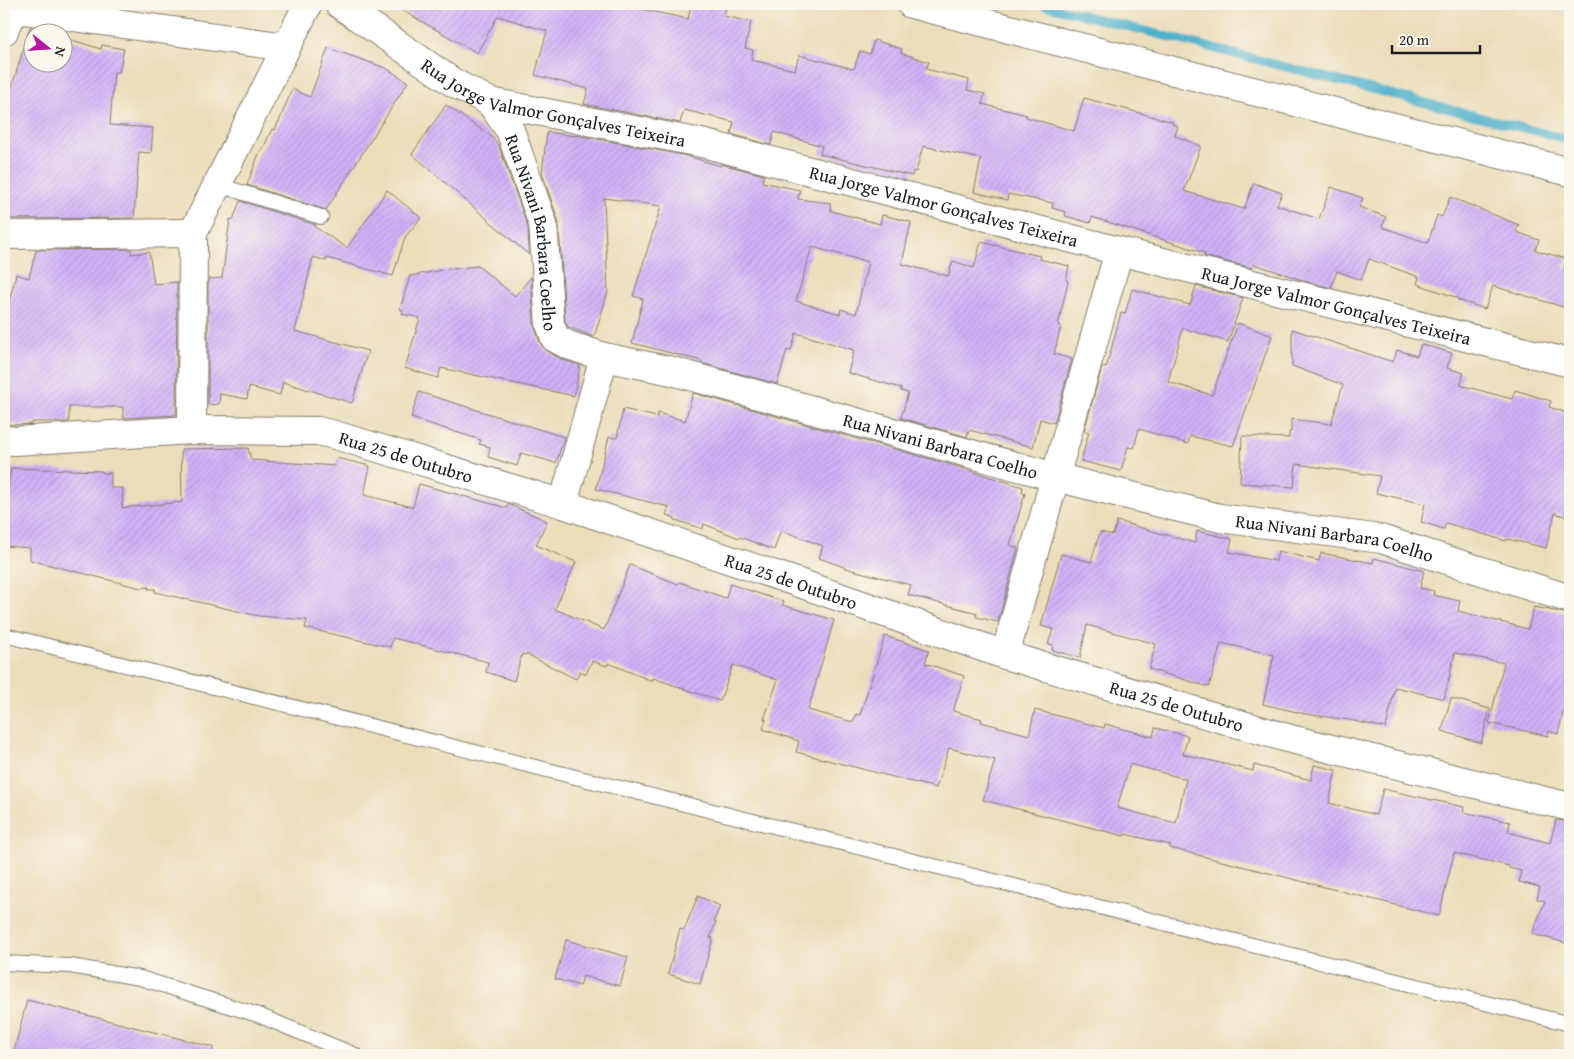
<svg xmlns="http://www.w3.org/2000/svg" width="1574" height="1059" font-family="'Gentium Book Plus',serif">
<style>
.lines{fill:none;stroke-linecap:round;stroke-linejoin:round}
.stream{stroke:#4aaec9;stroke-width:9}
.building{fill:url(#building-hatch);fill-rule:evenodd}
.service-casing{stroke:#847c6b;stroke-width:16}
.minor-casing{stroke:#847c6b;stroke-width:30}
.service{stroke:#fff;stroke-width:14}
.minor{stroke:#fff;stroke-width:28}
.labels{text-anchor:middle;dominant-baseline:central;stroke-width:4.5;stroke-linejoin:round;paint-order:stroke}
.street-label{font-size:18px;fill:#1c1c1c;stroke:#fbf7ec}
</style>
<defs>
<pattern id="building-hatch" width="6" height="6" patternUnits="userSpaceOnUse" patternTransform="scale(1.25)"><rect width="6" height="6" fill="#d0b2f8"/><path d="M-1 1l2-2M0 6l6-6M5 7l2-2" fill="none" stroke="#b298d4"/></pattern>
</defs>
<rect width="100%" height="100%" fill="#fbf7ec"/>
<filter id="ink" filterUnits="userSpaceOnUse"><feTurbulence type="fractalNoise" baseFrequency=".02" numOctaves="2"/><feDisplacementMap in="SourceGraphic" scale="10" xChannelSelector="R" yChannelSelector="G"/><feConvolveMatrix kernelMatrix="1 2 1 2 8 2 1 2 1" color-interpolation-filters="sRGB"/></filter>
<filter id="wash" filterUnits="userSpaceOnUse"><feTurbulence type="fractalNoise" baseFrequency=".0096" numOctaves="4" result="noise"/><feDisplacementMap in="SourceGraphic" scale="20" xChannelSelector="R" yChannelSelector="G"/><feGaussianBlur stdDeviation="1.12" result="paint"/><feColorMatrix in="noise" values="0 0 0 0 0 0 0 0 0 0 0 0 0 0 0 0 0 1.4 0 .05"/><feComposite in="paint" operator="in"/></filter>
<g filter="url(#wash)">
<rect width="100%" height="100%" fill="#ebddba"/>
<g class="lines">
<path class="stream" d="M1040,4L1570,140"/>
</g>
<g id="blocks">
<path class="building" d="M391,4H617L688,19L691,4H727L724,16L751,22L745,48L753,50L751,60L795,70L799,55L854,69L860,51L870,54L874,40L902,49L901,53L929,62L926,69L969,80L967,90L985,94L982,104L1027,115L1026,117L1074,131L1084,98L1173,122L1172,124L1178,126L1175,136L1201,146L1184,191L1244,209L1254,183L1282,193L1277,205L1319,219L1331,187L1363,198L1359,207L1386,217L1382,227L1428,243L1437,215L1442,217L1450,197L1519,225L1516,230L1517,232L1539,240L1535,250L1567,259L1564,267L1570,268V309L1493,286L1485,309L1458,300V298L1417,284L1419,277L1369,259L1361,280L1337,271L1331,288L1311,283L1254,264L1252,268L1204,256L1205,253L1092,217L1090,223L1065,216L1066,212L1052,208L1053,203L1008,194L1007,200L974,192L981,159L923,146L916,172L913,171L912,176L820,154L822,146L774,132L771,145L731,134L734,122L684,110L680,123L584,104L588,89L535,75L547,31L498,16L477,53Z
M30,27L49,32H32V62H62V37L101,49L102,45L124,49L119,72H114L110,125L153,128L151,153L139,152L134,218L4,219V124L7,92L10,93Z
M328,48L386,68L408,82L326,210L247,185L260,151H262L272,129L275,130L278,122H279L292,89L310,97Z
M446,105L492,137L498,144L528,227L529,255L412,154Z
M547,132L576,136V135L683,155L721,166V164L764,175L762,182L800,190L798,199L830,203L831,211L880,224L882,215L911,222L902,264L948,276L953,261L974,268L981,242L1040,256L1039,259L1069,266L1066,280L1068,281L1058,325L1061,326L1054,354L1072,359L1054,423L1040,419L1033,447L969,430L967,437L901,418L908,393L901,391V388L848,373L854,350L796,333L791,351L787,350L777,384L701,363L702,361L632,343L643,299L633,296L661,206L604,198L608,292L594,337L568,327L565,321L559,223L542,173ZM812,247L868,262L856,314L841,309L840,314L796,301Z
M387,190L421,218L405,237L393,276L327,258L326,261L313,257L295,331L368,351L352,403L283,382L280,395L249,387L247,399L220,394L219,404L208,405V279L222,278L230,219L233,220L240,201L316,225L315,227L347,248Z
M131,249V254L149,252L154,284L177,282L176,415L123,418V407H69V422H32V424L20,425L4,424V306H8L16,274L29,278L36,250Z
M478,266L515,296L531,277L534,325L540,343L548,352L563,360L580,365L574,396L441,368L438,378L405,368L420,318L402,314L403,310L400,309L410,276L441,270Z
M1196,286L1243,298L1228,342L1183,328L1168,382L1212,395L1238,323L1272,336L1233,446L1190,436L1188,444L1139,429L1134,448L1128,447L1121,471L1081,461L1089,432L1084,431L1102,367L1106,368L1121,313L1125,314L1132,289L1190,305Z
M1292,329L1393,362L1397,350L1417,356L1421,344L1452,353L1447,368L1464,373L1460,385L1512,399L1515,390L1551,401L1549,407L1570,414V518L1555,513L1546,548L1507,539L1506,541L1446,523L1444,529L1421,522L1425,504L1376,493L1380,476L1296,464L1294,487L1240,483L1242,436L1289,438V432H1291V419L1331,424L1343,385L1292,366Z
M419,392L564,437L556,463L521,453L517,466L488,457L490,447L479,444L481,440L411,418Z
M693,393L959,467L1023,487L1022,493H1025L1010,545L1018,548L998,622L976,617L977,613L908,595L911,585L852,570L819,558L823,546L781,530L774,550L740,537L739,538L704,524L703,529L675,520V518L666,515L669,507L596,489L609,437L617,438L623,409L657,417L658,413L685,421Z
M248,448L251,460L335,466L337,458L370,466L364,495L413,507L419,484L507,508L508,504L547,521L536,545L576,562L555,609L604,630L630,565L678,584L679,582L726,598L730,584L784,602L782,605L834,620L808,710L853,722L856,714L860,715L885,636L929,650L925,663L964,676L953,711L982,719L981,722L1029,735L1035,710L1104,728L1105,724L1153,737L1155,728L1188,736L1183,754L1253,771L1254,765L1311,780L1314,765L1336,770L1329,803L1376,815L1383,789L1464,807L1463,812L1510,822L1508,832L1550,843L1556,820L1570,822V944L1532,934L1545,901L1537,899L1540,887L1519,882L1521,871L1509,868V866L1454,853L1439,916L1170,848V845L1125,834L1124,836L983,800L995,760L949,748L936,788L796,752L799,741L763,729L766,719H764L778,680L733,665L720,701L653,678L652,681L608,663L607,666L592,661L586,674L580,671L576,679L526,654L525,655L522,654L514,681L486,672L488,662L393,638L390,647L305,628L307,620L259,616L185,599L155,592V589H148L149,587L141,588L30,560V548L5,546L9,507L5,506L11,468L102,471L103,473H111V488H123L122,508L182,502L181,449ZM1130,764L1186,779L1176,823L1117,808Z
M1117,521L1195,543L1197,531L1232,539L1229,552L1276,561L1278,551L1319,561L1321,553L1373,563L1374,558L1424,571L1420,588L1434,591L1433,595L1460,601L1458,611L1528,629L1534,607L1570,614V684L1558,734L1549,731L1548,736L1489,723L1504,663L1455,653L1444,699L1395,687L1386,728L1349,720L1305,714L1263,704L1274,655L1221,643L1209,687L1149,669L1156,644L1087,625L1080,658L1052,650L1053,645L1048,644L1053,629L1041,626L1061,554L1091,562L1100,532L1113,535Z
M1451,698L1490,709L1481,743L1442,731Z
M698,896L720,906L714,921L716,922L710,938H713L700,984L668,974L680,929L684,930Z
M566,940L628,957L620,986L583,976L580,986L555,979Z
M27,1000L213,1047L212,1055H13Z"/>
</g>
</g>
<g filter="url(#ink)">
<use href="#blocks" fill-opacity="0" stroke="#847c6b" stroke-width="1"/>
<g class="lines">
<g class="service-casing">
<path id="service" d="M218,185L321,217
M4,635L1570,1024
M4,963L70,966L140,978L258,1015L355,1055"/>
</g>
<g class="minor-casing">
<g id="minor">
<path id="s1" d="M339,4L454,83L490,102L706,144L1119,251L1570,363"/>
<path d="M911,4L1570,172"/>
<path d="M4,31C7,20 12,12 24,10L286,47"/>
<path id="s2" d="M490,102L510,130L543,224L550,324L555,338L568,345L604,357L672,371L1055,477L1220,518L1381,539L1570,599"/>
<path d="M4,235L193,233"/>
<path d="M192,430L193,233L308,4"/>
<path id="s3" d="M4,440L15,441L192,430L318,431L335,435L563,504L805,585L1005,655L1287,738L1570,807"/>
<path d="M563,504L604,357"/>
<path d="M1005,655L1119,251"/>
</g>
</g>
<use href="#service" class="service"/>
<use href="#minor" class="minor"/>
</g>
</g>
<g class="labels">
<g class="street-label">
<text stroke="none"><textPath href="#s1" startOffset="241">Rua Jorge Valmor Gonçalves Teixeira</textPath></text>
<text stroke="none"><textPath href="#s1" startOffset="646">Rua Jorge Valmor Gonçalves Teixeira</textPath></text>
<text stroke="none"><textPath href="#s2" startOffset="140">Rua Nivani Barbara Coelho</textPath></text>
<text stroke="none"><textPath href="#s1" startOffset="1051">Rua Jorge Valmor Gonçalves Teixeira</textPath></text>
<text stroke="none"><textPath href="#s2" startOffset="650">Rua Nivani Barbara Coelho</textPath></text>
<text stroke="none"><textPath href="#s3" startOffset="406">Rua 25 de Outubro</textPath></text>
<text stroke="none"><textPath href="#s2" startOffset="1055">Rua Nivani Barbara Coelho</textPath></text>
<text stroke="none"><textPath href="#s3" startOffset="811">Rua 25 de Outubro</textPath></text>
<text stroke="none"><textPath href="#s3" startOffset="1216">Rua 25 de Outubro</textPath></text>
</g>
</g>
<rect width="1574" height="1059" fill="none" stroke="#fbf7ec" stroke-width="20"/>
<g transform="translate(48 48) rotate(107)"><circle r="24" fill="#fbf7ec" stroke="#a29f99"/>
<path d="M0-4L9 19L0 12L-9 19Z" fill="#b5179e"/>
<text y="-8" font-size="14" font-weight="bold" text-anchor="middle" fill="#1c1c1c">N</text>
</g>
<path d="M1392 45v8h88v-8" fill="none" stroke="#1c1c1c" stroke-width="2.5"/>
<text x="1399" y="45" font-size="15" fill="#1c1c1c" stroke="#fbf7ec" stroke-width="4" paint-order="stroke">20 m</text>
</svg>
